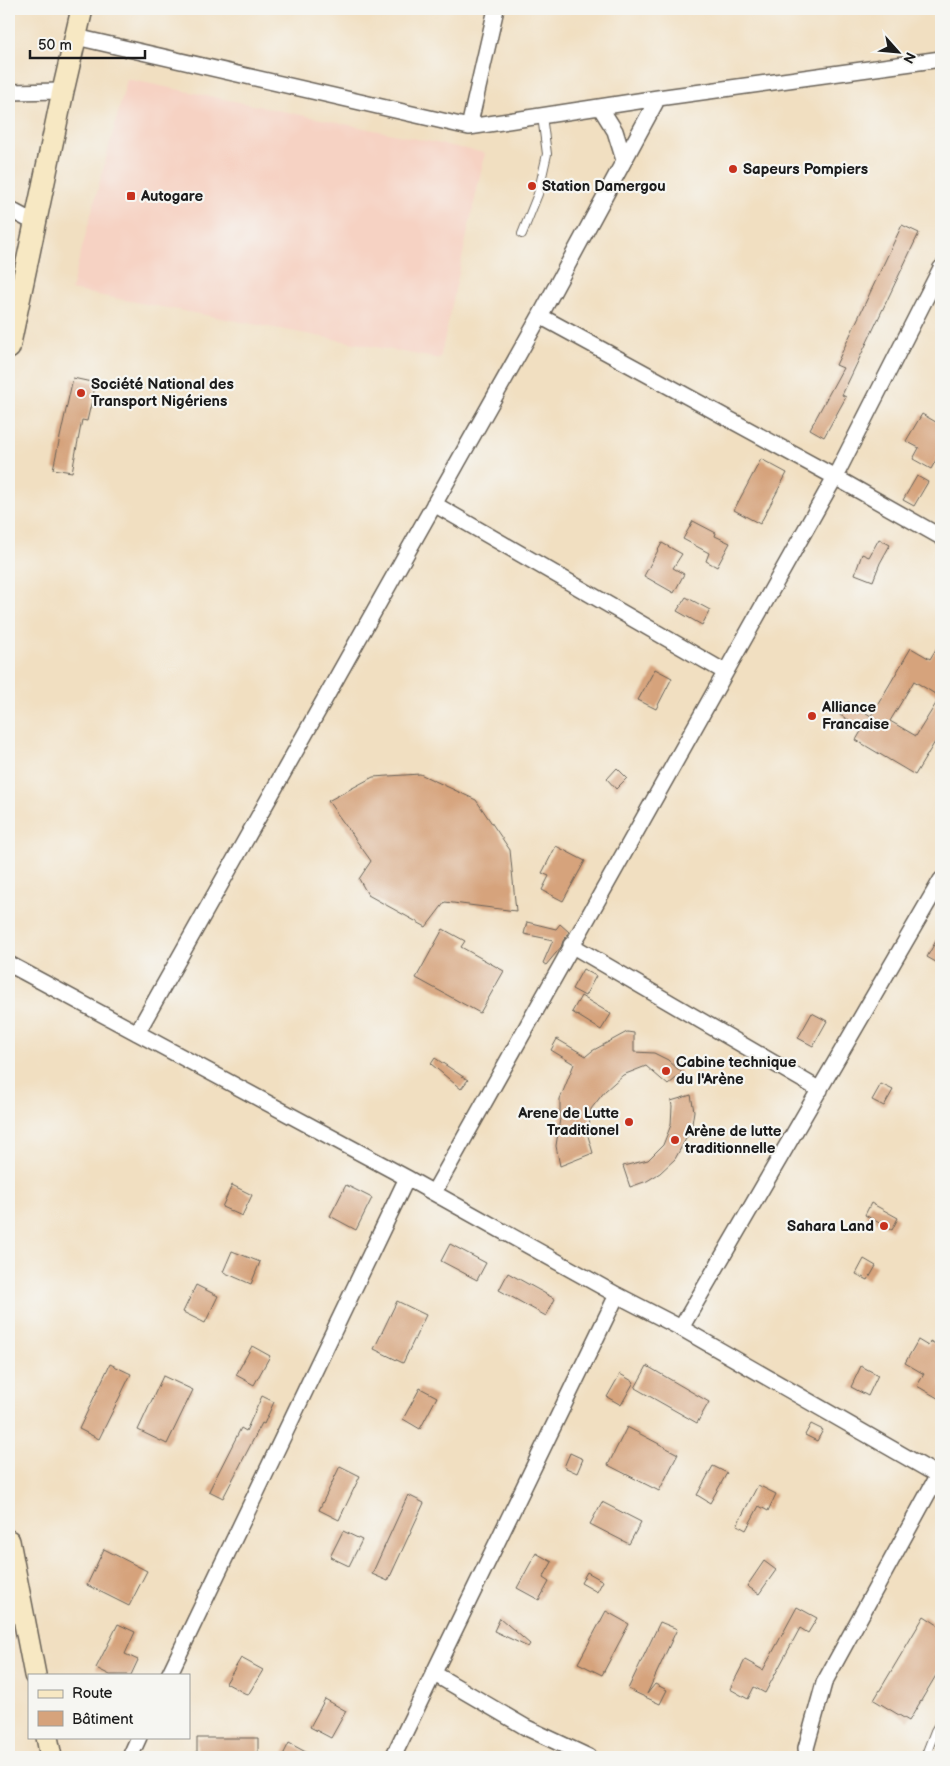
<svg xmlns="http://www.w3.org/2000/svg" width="950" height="1766" font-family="'Balsamiq Sans',sans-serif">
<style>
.built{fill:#f6d2c3}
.building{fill:#d6a37c;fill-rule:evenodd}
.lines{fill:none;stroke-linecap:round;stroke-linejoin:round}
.lane-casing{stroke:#676056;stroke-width:10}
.street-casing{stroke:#676056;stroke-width:18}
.secondary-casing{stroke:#676056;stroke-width:24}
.lane{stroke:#fff;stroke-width:8}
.street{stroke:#fff;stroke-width:15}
.secondary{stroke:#f7e8c3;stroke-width:21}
.poi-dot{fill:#c8321e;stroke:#f6f6f2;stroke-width:2}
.labels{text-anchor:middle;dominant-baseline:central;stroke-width:4.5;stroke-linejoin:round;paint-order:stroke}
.poi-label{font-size:15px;font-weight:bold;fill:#1c1c1c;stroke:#f6f6f2;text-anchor:start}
</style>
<rect width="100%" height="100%" fill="#f6f6f2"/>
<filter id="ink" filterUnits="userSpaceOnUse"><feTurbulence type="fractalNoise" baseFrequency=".02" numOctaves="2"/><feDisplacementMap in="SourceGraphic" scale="10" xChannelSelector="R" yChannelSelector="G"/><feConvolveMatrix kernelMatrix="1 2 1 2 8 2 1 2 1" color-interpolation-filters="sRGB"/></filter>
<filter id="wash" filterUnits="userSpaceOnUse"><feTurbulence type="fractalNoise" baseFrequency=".0096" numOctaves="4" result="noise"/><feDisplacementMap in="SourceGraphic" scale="20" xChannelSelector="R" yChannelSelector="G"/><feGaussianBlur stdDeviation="1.12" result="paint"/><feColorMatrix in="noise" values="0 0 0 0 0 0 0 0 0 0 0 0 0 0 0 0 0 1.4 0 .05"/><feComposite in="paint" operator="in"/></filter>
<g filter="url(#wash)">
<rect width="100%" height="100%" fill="#f1dfc1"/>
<path class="built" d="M127,79L485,153L440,359L71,290Z"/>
<g id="blocks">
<path class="building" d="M902,225L919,233L842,395L846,397L824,437L810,429L843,368L836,365Z
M73,378L96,383L87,421L82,420L72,472L53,469Z
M922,414L941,425V451L931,469L913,459L919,448L906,441Z
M761,459L787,473L760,524L734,510Z
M917,476L928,482L914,506L903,500Z
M693,521L716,533L715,536L730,543L717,567L706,561L709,553L683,539Z
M879,539L890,545L880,563L873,581L855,574L862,554L869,557Z
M662,543L682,554L673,568L684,574L674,593L644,576Z
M686,597L710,610L702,625L677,611Z
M941,641V732L915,775L856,740L863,728L840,715L848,702L871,716L911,648L930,659ZM914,681L940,697L916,736L890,721Z
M655,669L672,678L656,709L638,700Z
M617,768L627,778L616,789L607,779Z
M420,774L476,800L510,850L516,911L445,902L426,927L368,895L359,879L371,861L328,801L373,777Z
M556,846L585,861L563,901L542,890L549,876L542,873Z
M527,922L556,929L560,924L569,932L563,941L561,947L546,965L543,963L553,940L524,934Z
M443,929L465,941L461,947L504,971L480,1013L416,978Z
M941,932V965L927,957Z
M583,969L596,976L585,996L572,989Z
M581,996L611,1014L601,1030L572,1012Z
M812,1013L827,1021L813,1046L798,1038Z
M627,1032L634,1033V1052L654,1053L668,1060L682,1073L668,1085L646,1066L623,1075L605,1091L591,1109L588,1136L593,1153L560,1166L556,1146L560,1118V1099L574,1064L551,1050L557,1039L586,1056L592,1051Z
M435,1058L468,1080L461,1089L431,1064Z
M881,1084L893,1090L884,1106L872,1100Z
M691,1095L694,1111L692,1124L688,1135L675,1159L660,1173L647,1181L630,1187L623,1166L648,1160L663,1145L671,1125L672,1106L671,1101Z
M232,1185L252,1195L242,1216L222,1207Z
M346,1185L372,1198L356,1230L330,1216Z
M871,1203L898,1218L892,1230L865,1215Z
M450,1244L486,1263L477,1280L441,1261Z
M232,1251L260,1262L251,1284L223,1272Z
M864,1259L876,1266L868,1280L856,1274Z
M508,1273L555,1299L546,1316L499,1290Z
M196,1285L218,1296L205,1323L183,1312Z
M397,1301L426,1315L403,1363L374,1349Z
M918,1340L928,1346L930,1341L941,1347V1400L917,1386L924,1374L905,1363Z
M252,1346L270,1356L254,1385L236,1375Z
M110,1364L131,1374L99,1439L79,1429Z
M647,1366L709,1402L697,1423L635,1388Z
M861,1366L878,1375L868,1396L851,1387Z
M620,1374L634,1382L621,1405L607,1397Z
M163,1376L193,1390L167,1444L138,1430Z
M420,1388L437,1397L420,1429L403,1419Z
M262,1396L274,1402L264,1424L262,1423L223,1498L209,1491L241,1428L246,1431Z
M811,1424L823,1430L817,1441L805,1435Z
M627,1427L678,1454L659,1491L608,1465Z
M570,1453L583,1459L577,1473L564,1467Z
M340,1466L360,1476L339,1520L319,1510Z
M713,1466L727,1473L710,1503L697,1495Z
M758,1485L776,1494L768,1511L759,1506L746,1530L737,1525Z
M408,1495L424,1503L388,1581L372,1574Z
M602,1502L641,1522L629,1544L590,1524Z
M343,1531L362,1540L349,1566L330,1557Z
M104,1549L147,1571L129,1606L87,1585Z
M536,1553L552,1562L543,1578L549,1582L539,1600L517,1588Z
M764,1561L776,1570L759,1594L747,1586Z
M587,1572L603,1581L597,1592L581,1583Z
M797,1607L817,1618L808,1633L800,1628L765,1693L754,1687L748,1699L730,1689L745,1660L763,1670Z
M606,1611L629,1624L602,1675L578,1663Z
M924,1616L941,1627V1667L909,1721L874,1700Z
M500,1618L530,1644L528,1647L494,1631Z
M660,1622L677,1629L647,1694L655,1684L667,1690L660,1704L628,1689Z
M118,1624L135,1632L125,1654L138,1660L131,1675H110L96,1668Z
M241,1658L263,1670L248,1695L226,1683Z
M325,1699L346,1711L331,1738L310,1727Z
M197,1738H258V1755H228V1757H197Z
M289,1743L315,1757H282Z"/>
</g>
</g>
<g filter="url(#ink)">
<use href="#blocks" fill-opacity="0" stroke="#676056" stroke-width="1"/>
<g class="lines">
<g class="lane-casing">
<path id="lane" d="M522,234L538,194L547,154L542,116
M925,1757L935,1731L941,1721"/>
</g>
<g class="street-casing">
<path id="street" d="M76,37L469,127L658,98L941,59
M9,92L63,91
M600,107L615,131L624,160
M469,127L496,9
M9,209L35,223
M540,316L835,477L941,537
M434,504L725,672
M571,945L820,1090
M9,964L407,1178L617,1295L681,1328L941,1477
M137,1033L540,316L658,98
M434,1192L835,477L941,268
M681,1328L941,880
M433,1673L527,1728L589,1757
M169,1675L407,1178
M130,1757L139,1737
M393,1757L617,1295
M807,1757L806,1748L824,1683L938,1475"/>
</g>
<g class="secondary-casing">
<path id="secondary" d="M9,348L63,91L82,9
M9,1541L35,1675
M47,1737L51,1757"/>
</g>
<use href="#lane" class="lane"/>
<use href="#street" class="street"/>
<use href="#secondary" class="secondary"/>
</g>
</g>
<g class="poi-dot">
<circle cx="733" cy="169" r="5"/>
<circle cx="532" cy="186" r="5"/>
<rect x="126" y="191" width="10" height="10" rx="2.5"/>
<circle cx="81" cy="393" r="5"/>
<circle cx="812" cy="716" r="5"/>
<circle cx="666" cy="1071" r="5"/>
<circle cx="629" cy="1122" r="5"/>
<circle cx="675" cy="1140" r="5"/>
<circle cx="884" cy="1226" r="5"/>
</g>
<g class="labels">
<g class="poi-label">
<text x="743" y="169">Sapeurs Pompiers</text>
<text x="542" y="186">Station Damergou</text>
<text x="141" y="196">Autogare</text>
<text x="91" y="384">Société National des<tspan x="91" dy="17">Transport Nigériens</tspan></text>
<text x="822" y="707">Alliance<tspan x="822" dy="17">Francaise</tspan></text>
<text x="676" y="1062">Cabine technique<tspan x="676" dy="17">du l'Arène</tspan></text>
<text x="619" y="1113" text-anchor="end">Arene de Lutte<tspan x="619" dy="17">Traditionel</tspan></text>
<text x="685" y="1131">Arène de lutte<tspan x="685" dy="17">traditionnelle</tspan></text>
<text x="874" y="1226" text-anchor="end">Sahara Land</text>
</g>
</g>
<rect width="950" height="1766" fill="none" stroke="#f6f6f2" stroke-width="30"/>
<rect x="28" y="1674" width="162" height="65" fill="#f6f6f2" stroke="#9f9f9c"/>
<rect x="38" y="1690" width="25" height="8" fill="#f7e8c3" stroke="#9f9f9c"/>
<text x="72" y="1698" font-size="15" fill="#1c1c1c">Route</text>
<rect x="38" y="1711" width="25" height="15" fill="#d6a37c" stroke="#9f9f9c"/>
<text x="72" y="1724" font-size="15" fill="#1c1c1c">Bâtiment</text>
<g transform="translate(898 52) rotate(117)" stroke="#f6f6f2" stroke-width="4" paint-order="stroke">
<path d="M0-4L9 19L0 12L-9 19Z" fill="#1c1c1c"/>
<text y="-8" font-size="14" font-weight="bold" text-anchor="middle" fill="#1c1c1c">N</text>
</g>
<path d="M30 50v8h115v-8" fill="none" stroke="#1c1c1c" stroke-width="2.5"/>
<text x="38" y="50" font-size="15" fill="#1c1c1c" stroke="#f6f6f2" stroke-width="4" paint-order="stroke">50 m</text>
</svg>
